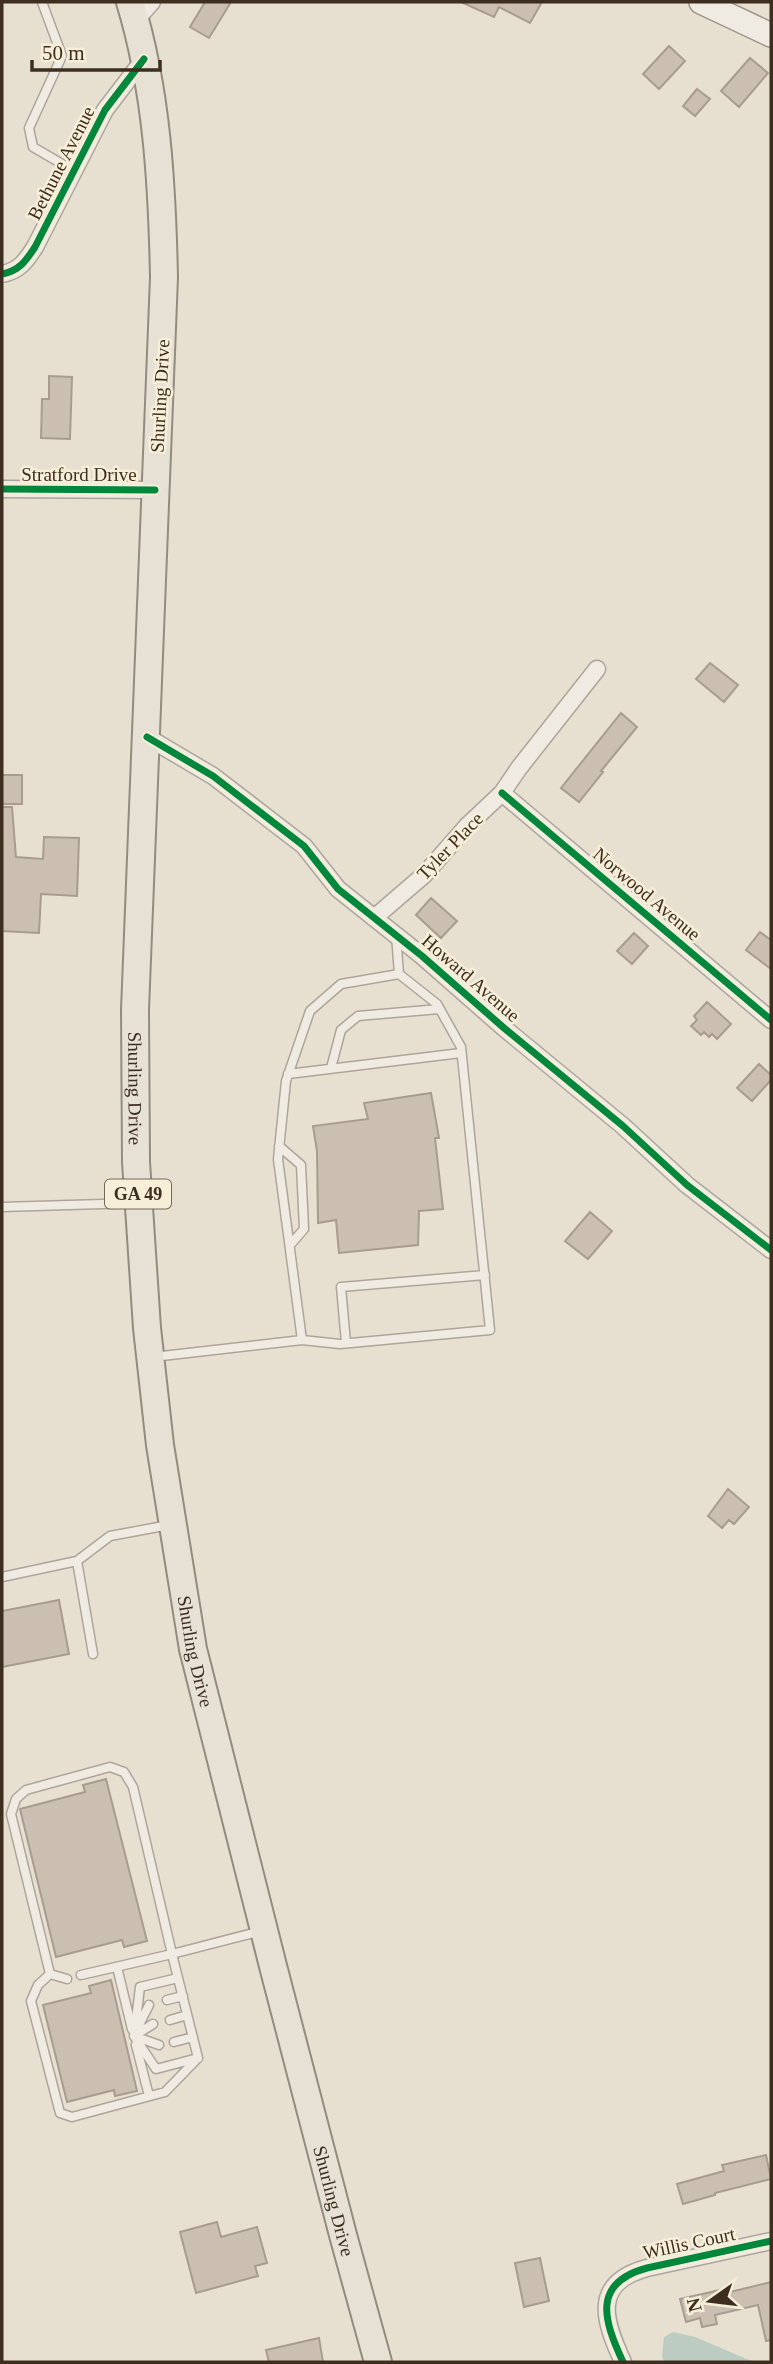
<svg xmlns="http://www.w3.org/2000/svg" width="773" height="2364" font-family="'Times New Roman',serif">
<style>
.water{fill:#bcccc2}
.building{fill:#cbbfb2;stroke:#a89c90;stroke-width:2}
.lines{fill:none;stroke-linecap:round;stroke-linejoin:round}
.service-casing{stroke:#ada599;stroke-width:11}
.minor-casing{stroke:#ada599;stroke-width:19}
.secondary-casing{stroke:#9c958a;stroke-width:26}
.primary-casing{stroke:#928b80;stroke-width:30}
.service{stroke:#efebe3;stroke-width:8}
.minor{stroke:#efebe3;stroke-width:16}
.secondary{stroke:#efebe3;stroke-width:23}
.primary{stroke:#e6e1d4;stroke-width:26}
.cycleway-casing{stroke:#f7eed8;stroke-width:11}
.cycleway{stroke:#00873e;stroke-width:7}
.labels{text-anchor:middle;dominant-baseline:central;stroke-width:5;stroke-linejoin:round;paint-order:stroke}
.shield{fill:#f7eed8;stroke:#756857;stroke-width:2}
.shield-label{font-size:18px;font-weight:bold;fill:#3d2e20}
.street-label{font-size:19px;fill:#3d2e20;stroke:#f7eed8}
</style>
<rect width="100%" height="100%" fill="#e7e0d1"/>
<path class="water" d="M673,2332L695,2337L754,2362H664L662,2356L664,2337Z"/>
<path class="building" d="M205,2H231L209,38L190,27Z
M461,2H542L530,23L499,7L494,17Z
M669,46L685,61L659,89L643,74Z
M750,58L768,73L739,107L721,91Z
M697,89L710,99L695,116L683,106Z
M49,376L72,377L70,439L41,438L42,399H49Z
M710,663L738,685L724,702L696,679Z
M621,713L637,727L601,771L603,772L579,802L561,788Z
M2,775H22V804H2Z
M2,807H12L16,857L43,859L44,837L79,838L77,896L41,894L39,933L2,931Z
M431,898L457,921L441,938L416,915Z
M760,932L771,940V969L746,950Z
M634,933L648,946L632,964L617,951Z
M707,1002L731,1024L717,1039L712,1034L709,1037L704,1032L701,1035L691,1026L697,1020L694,1016Z
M759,1064L771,1075V1080L752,1101L737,1088Z
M431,1093L439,1138H435L443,1209L419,1211L418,1245L339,1253L336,1220L318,1223L317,1151L313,1126L368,1119L364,1103Z
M590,1212L612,1231L588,1259L565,1241Z
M728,1489L749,1507L734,1524L729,1520L722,1528L708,1516Z
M59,1600L69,1654L2,1667V1611Z
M106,1779L147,1941L124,1947L122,1940L56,1957L20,1809L85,1792L83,1785Z
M111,1980L137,2091L115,2096L114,2090L67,2102L43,2005L91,1993L89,1986Z
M766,2155L771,2179L715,2193V2195L683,2204L677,2184L724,2171L722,2165Z
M217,2222L221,2237L257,2227L267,2263L255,2266L258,2276L196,2293L180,2232Z
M540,2258L549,2301L524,2307L515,2263Z
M771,2282V2340L766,2341L758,2305L715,2315L717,2324L702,2327L700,2318L686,2322L680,2299L729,2288L730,2292Z
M319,2338L323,2362H269L266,2350Z"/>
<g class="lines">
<g class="service-casing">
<path id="service" d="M42,2L62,56L29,128L33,147L74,171
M396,935L399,974
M331,1068L341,1030L358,1016L439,1009
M288,1074L461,1053
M279,1146L301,1165L304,1229L290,1245
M2,1207L136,1203
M346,1343L341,1287L485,1275
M153,1357L302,1340L340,1344L490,1330L461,1047L437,1004L399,974L341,984L310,1011L286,1081L278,1159L302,1340
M2,1577L77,1561
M93,1654L77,1561L110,1536L169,1525
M117,1967L132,2029
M50,1974L67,1979
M81,1975L172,1954L198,2058L165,2092L72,2117L60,2113L31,2001L38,1985L50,1974L11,1814L16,1799L26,1790L110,1767L124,1772L133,1787L172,1954L261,1931
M178,1978L140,1987L134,2036L156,2069L198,2058
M167,2000L183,1996
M170,2020L187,2015
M138,2027L149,2005
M134,2036L159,2045
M134,2036L153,2024
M174,2042L193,2037
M136,2045L149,2096"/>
</g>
<g class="minor-casing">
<path id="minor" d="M136,20L152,2
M2,274C19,271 26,261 35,247L105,110L144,59
M2,489L155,490
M147,737L213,776L304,846L338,889L422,956L504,1028L623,1126L687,1185L771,1250
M502,793L771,1020
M374,918L424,875L467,826L502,793L519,768L597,669
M623,2362C604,2321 591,2283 647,2268L771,2241"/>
</g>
<g class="secondary-casing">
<path id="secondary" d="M701,2L771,35"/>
</g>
<g class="primary-casing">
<g id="primary">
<path id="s1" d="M130,2C157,91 162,184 164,277L135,1010L136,1162L147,1328L160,1445L193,1649L273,1966L343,2235L378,2362"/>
</g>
</g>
<use href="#service" class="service"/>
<use href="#minor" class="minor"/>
<use href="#secondary" class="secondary"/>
<use href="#primary" class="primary"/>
<g class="cycleway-casing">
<path id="cycleway" d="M2,274C19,271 26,261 35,247L105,110L144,59
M2,489L155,490
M147,737L213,776L304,846L338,889L422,956L504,1028L623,1126L687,1185L771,1250
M502,793L771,1020
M623,2362C604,2321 591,2283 647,2268L771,2241"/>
</g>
<use href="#cycleway" class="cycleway"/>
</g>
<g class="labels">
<rect class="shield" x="105" y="1179.5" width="66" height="29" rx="5"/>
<g class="shield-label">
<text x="138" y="1194">GA 49</text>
</g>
<g class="street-label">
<text transform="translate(61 163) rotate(-63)">Bethune Avenue</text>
<text transform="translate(160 396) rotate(-87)">Shurling Drive</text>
<text x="79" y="474">Stratford Drive</text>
<text transform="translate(450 846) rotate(-46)">Tyler Place</text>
<text transform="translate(647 894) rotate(40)">Norwood Avenue</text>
<text transform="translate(471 978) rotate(41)">Howard Avenue</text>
<text stroke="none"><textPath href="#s1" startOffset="1090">Shurling Drive</textPath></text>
<text stroke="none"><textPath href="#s1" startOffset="1657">Shurling Drive</textPath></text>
<text stroke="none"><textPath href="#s1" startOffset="2224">Shurling Drive</textPath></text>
<text transform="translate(689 2243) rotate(-12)">Willis Court</text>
</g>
</g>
<rect width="773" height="2364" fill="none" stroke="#3d2e20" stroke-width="7"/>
<g transform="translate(710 2301) rotate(256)" stroke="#f7eed8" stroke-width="5" paint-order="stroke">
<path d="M0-5L12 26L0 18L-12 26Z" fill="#3d2e20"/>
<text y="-10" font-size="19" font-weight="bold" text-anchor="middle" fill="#3d2e20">N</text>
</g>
<path d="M32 60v10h128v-10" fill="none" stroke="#3d2e20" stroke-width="3.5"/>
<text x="42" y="60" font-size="21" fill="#3d2e20" stroke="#f7eed8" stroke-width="5" paint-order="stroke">50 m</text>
</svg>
